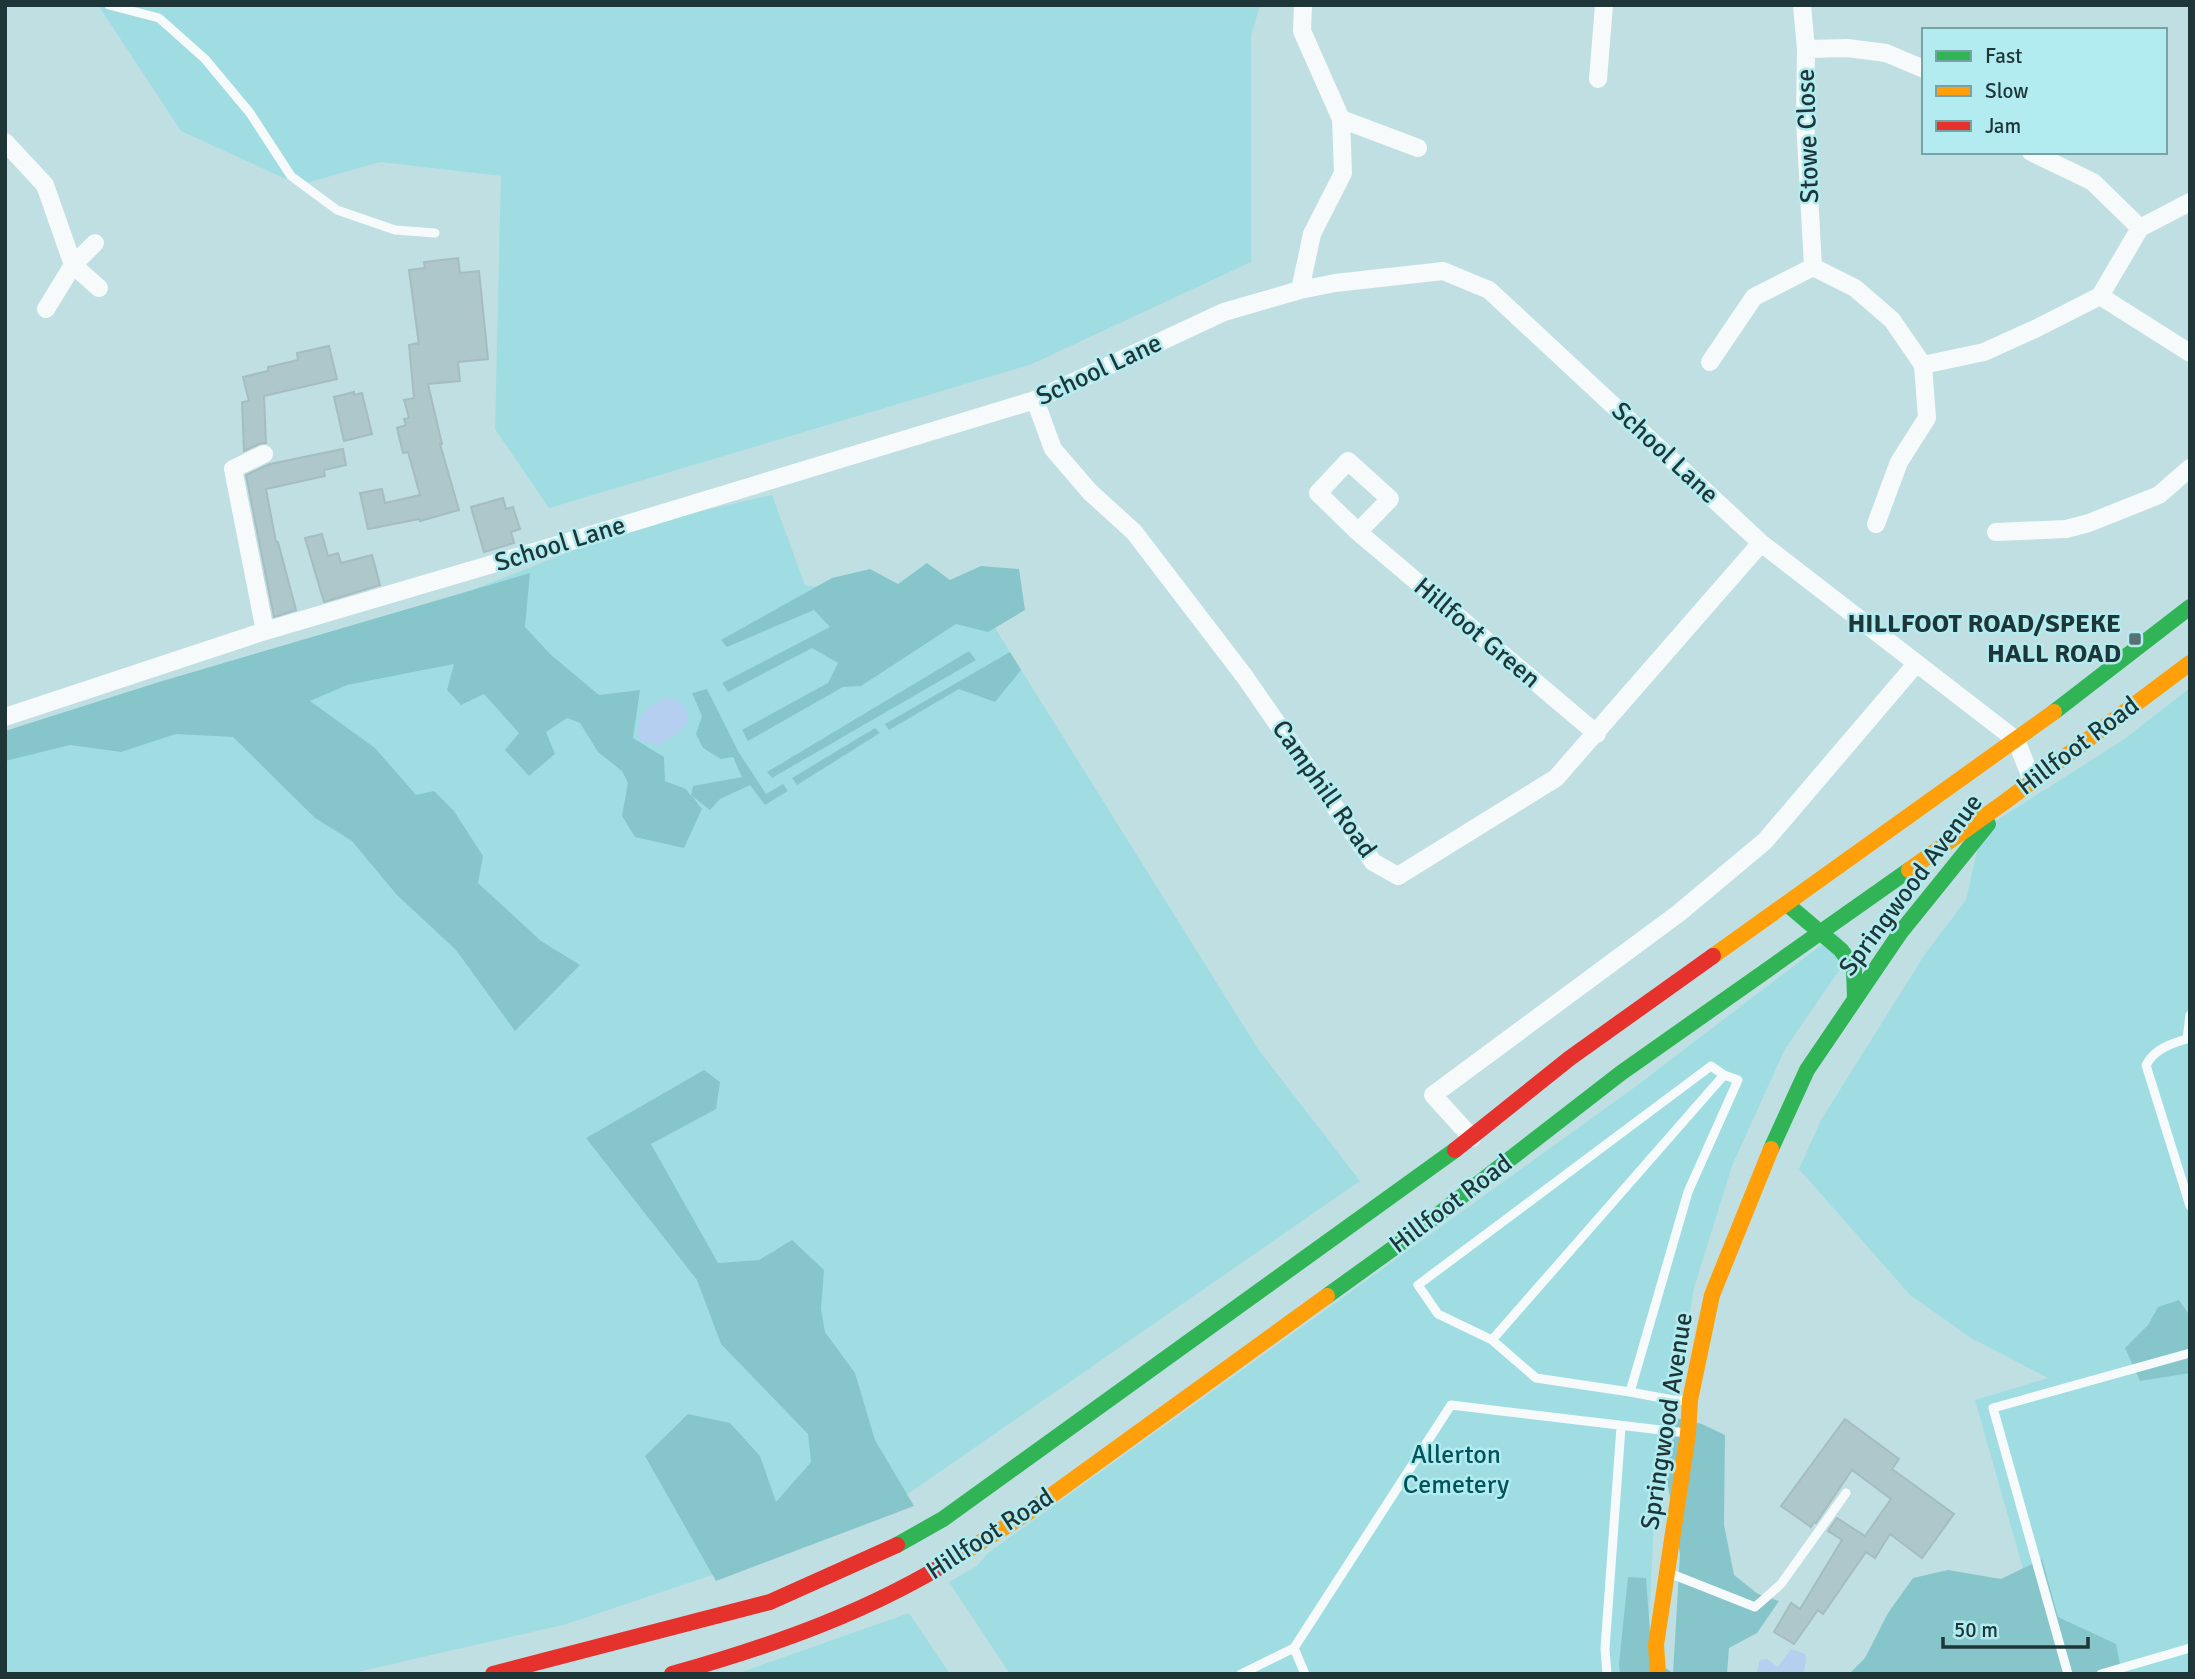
<svg xmlns="http://www.w3.org/2000/svg" width="2195" height="1679" font-family="Signika,sans-serif">
<style>
.green{fill:#a0dde3}
.forest{fill:#86c6cb}
.water{fill:#b4cff0}
.building{fill:#aec7ca;stroke:#a5bdc0;stroke-width:2}
.lines{fill:none;stroke-linecap:round;stroke-linejoin:round}
.lane{stroke:#f6fafb;stroke-width:9}
.street{stroke:#f6fafb;stroke-width:18}
.fast{stroke:#30b455;stroke-width:16}
.slow{stroke:#ff9f0a;stroke-width:16}
.jam{stroke:#e5322d;stroke-width:16}
.poi-dot{fill:#577174;stroke:#b2ecf0;stroke-width:2.5}
.labels{text-anchor:middle;dominant-baseline:central;stroke-width:5;stroke-linejoin:round;paint-order:stroke}
.street-label{font-size:26px;fill:#1f3638;stroke:#b2ecf0}
.poi-label{font-size:26px;font-weight:bold;fill:#1f3638;stroke:#b2ecf0;text-anchor:end}
.park-label{font-size:26px;fill:#00555a;stroke:#b2ecf0}
</style>
<rect width="100%" height="100%" fill="#c0dfe2"/>
<path class="green" d="M98,5H1260L1251,36V262L1032,364L549,508L495,429L501,176L380,162L299,185L181,131Z
M772,495L805,585L987,615L1258,1049L1360,1181L866,1523L567,1624L349,1674H5V737L444,601L638,525Z
M2190,688V1674H2031L2051,1667L1975,1400L2048,1378L1971,1338L1910,1295L1799,1169L1821,1120L1925,954L1966,900L1982,830L2123,740Z
M1837,933L1851,953L1785,1049L1732,1166L1694,1288L1654,1520L1648,1646L1650,1674H1010L949,1582L977,1566L988,1553L1635,1087Z
M909,1613L950,1674H736Z"/>
<path class="forest" d="M927,563L950,580L981,566L1019,569L1025,610L988,632L956,624L861,686L843,687L748,741L742,730L828,683L838,663L812,648L728,692L722,683L830,627L814,610L727,647L721,640L832,578L870,569L898,584Z
M530,573L525,627L550,654L599,695L640,690L633,738L664,757L665,781L686,789L691,796L693,786L742,777L733,757L721,759L703,748L696,734L702,716L692,693L707,689L738,751L766,794L783,784L788,791L765,805L750,785L720,799L710,810L692,796L702,809L684,848L635,837L622,816L628,783L622,771L598,752L580,723L567,718L546,732L555,754L529,776L505,750L519,733L484,694L461,705L447,690L454,664L347,685L310,701L375,748L416,795L434,791L454,811L483,856L478,883L541,941L580,965L515,1031L456,950L397,895L352,841L315,818L233,737L176,734L121,752L70,745L5,761V731L159,682Z
M969,651L976,660L772,778L767,772Z
M1010,652L1021,670L995,702L959,689L889,730L885,724Z
M875,728L880,733L797,785L792,778Z
M704,1070L720,1082L716,1109L651,1144L718,1263L759,1260L792,1240L824,1270L821,1309L825,1332L855,1373L875,1440L914,1506L716,1581L645,1456L688,1414L730,1423L760,1456L776,1502L811,1462L808,1434L721,1344L697,1280L586,1138Z
M2179,1300L2190,1316V1373L2140,1381L2125,1348L2148,1325L2158,1307Z
M1676,1418L1702,1424L1725,1435L1724,1525L1734,1575L1758,1594L1779,1601L1757,1633L1729,1648L1727,1674H1620L1619,1664L1628,1577L1646,1578L1652,1659L1673,1673L1680,1554L1666,1475Z
M2042,1559L2058,1617L2116,1644L2122,1674H1849L1865,1658L1888,1613L1913,1578L1948,1570L2001,1579Z"/>
<path class="water" d="M667,697C682,699 688,709 688,722L677,734L660,745L639,741C635,714 646,708 667,697Z
M1791,1649L1805,1654L1806,1661L1803,1674H1756L1760,1660L1767,1659L1778,1667Z"/>
<path class="building" d="M458,258L460,273L479,271L488,359L458,362L460,381L428,384L442,444H440L459,510L420,521L419,519L368,529L360,493L382,489L385,503L420,495L408,452L403,453L397,428L406,425L404,419L409,418L404,400L414,398L409,345L418,343L419,345L409,270L425,268L424,262Z
M329,346L337,379L264,396L266,443L259,444L244,451L242,402L249,401L243,377L268,371V367L298,360L297,353Z
M354,392V395L362,393L372,434L344,441L334,397Z
M343,449L346,465L324,470L325,476L266,489L276,542H278L296,610L274,617L246,475L270,464Z
M503,498L506,509L513,507L520,529L511,532L514,543L484,552L471,507Z
M322,534L328,556L338,553L341,563L372,555L380,585L324,602L305,538Z
M1845,1419L1899,1459L1892,1469L1954,1514L1922,1558L1890,1534L1875,1558L1866,1552L1823,1614L1818,1610L1794,1644L1774,1632L1791,1603L1800,1609L1842,1540L1828,1531L1837,1518L1865,1536L1891,1499L1852,1470L1816,1523L1814,1522L1811,1527L1781,1506Z"/>
<g class="lines">
<path class="lane" d="M109,5L159,18L205,59L250,113L291,176L337,210L395,230L435,233
M2190,1038C2173,1043 2155,1048 2146,1065L2190,1206
M2187,1039L2190,1015
M1492,1340L1724,1075
M1630,1392L1688,1192L1738,1080L1724,1075L1711,1066L1418,1285L1438,1314L1492,1340L1536,1378L1630,1392L1673,1400H1688
M1669,1573L1755,1607L1781,1584L1846,1493
M1241,1674L1294,1648
M1305,1674L1294,1648L1451,1405L1686,1433
M1607,1674L1605,1649L1621,1427
M2068,1674L1993,1408L2190,1353
M2101,1674L2190,1648"/>
<path class="street" d="M1802,5L1806,49L1805,120L1813,267L1855,288L1892,320L1923,365L1927,418L1899,462L1876,524
M1806,49L1847,48L1886,53L1924,69
M1598,79L1604,5
M1341,119L1418,148
M5,142L45,185L73,265L99,288
M2031,152L2093,182L2140,228
M1300,290L1312,234L1343,173L1341,119L1302,31L1303,5
M2100,296L2190,353
M46,309L73,265L95,243
M1710,362L1754,297L1813,267
M1923,365L1984,352L2035,329L2100,296L2140,228L2190,202
M1035,400L1053,449L1090,492L1134,532L1245,677L1373,862L1398,876L1556,778L1761,543
M264,454L233,469L265,631
M1358,532L1390,499L1348,461L1318,493L1358,532L1597,734
M1996,532L2066,529L2089,523L2159,495L2190,468
M5,717L265,631L571,541L1035,400L1224,312L1300,290L1335,283L1443,271L1489,290L1761,543L2016,740L2032,780
M1472,1138L1433,1095L1679,913L1765,841L1916,664"/>
<path class="fast" d="M2054,712L2190,607
M1788,905L1841,950L1854,968L1855,999
M1771,1149L1807,1070L1900,933L1988,824
M1327,1296L1413,1234L1621,1073L1909,870
M897,1545L943,1519L1455,1150"/>
<path class="slow" d="M1909,870L2006,801L2190,663
M1713,956L2054,712
M963,1553L1023,1516L1327,1296
M1658,1674L1656,1645L1688,1434L1690,1400L1712,1295L1771,1149"/>
<path class="jam" d="M1455,1150L1570,1058L1713,956
M493,1674L770,1602L897,1545
M672,1674C775,1645 872,1611 963,1553"/>
</g>
<rect class="poi-dot" x="2128" y="632" width="14" height="14" rx="3.5"/>
<g class="labels">
<g class="street-label">
<text transform="translate(1808 136) rotate(-92)">Stowe Close</text>
<text transform="translate(1099 370) rotate(-25)">School Lane</text>
<text transform="translate(1665 453) rotate(43)">School Lane</text>
<text transform="translate(560 544) rotate(-17)">School Lane</text>
<text transform="translate(1477 633) rotate(40)">Hillfoot Green</text>
<text transform="translate(2078 746) rotate(-37)">Hillfoot Road</text>
<text transform="translate(1324 789) rotate(55)">Camphill Road</text>
<text transform="translate(1911 885) rotate(-53)">Springwood Avenue</text>
<text transform="translate(1451 1204) rotate(-37)">Hillfoot Road</text>
<text transform="translate(1667 1421) rotate(-81)">Springwood Avenue</text>
<text transform="translate(990 1534) rotate(-33)">Hillfoot Road</text>
</g>
<g class="poi-label">
<text x="2121" y="624">HILLFOOT ROAD/SPEKE<tspan x="2121" dy="30">HALL ROAD</tspan></text>
</g>
<g class="park-label">
<text x="1456" y="1455">Allerton<tspan x="1456" dy="30">Cemetery</tspan></text>
</g>
</g>
<rect width="2195" height="1679" fill="none" stroke="#1f3638" stroke-width="14"/>
<rect x="1922" y="28" width="245" height="126" fill="#b2ecf0" stroke="#77a3a6" stroke-width="2"/>
<rect x="1936" y="51" width="35" height="10" fill="#30b455" stroke="#77a3a6" stroke-width="2"/>
<text x="1985" y="63" font-size="21" fill="#1f3638">Fast</text>
<rect x="1936" y="86" width="35" height="10" fill="#ff9f0a" stroke="#77a3a6" stroke-width="2"/>
<text x="1985" y="98" font-size="21" fill="#1f3638">Slow</text>
<rect x="1936" y="121" width="35" height="10" fill="#e5322d" stroke="#77a3a6" stroke-width="2"/>
<text x="1985" y="133" font-size="21" fill="#1f3638">Jam</text>
<path d="M1943 1637v10h145v-10" fill="none" stroke="#1f3638" stroke-width="3.5"/>
<text x="1954" y="1637" font-size="21" fill="#1f3638" stroke="#b2ecf0" stroke-width="5" paint-order="stroke">50 m</text>
</svg>
